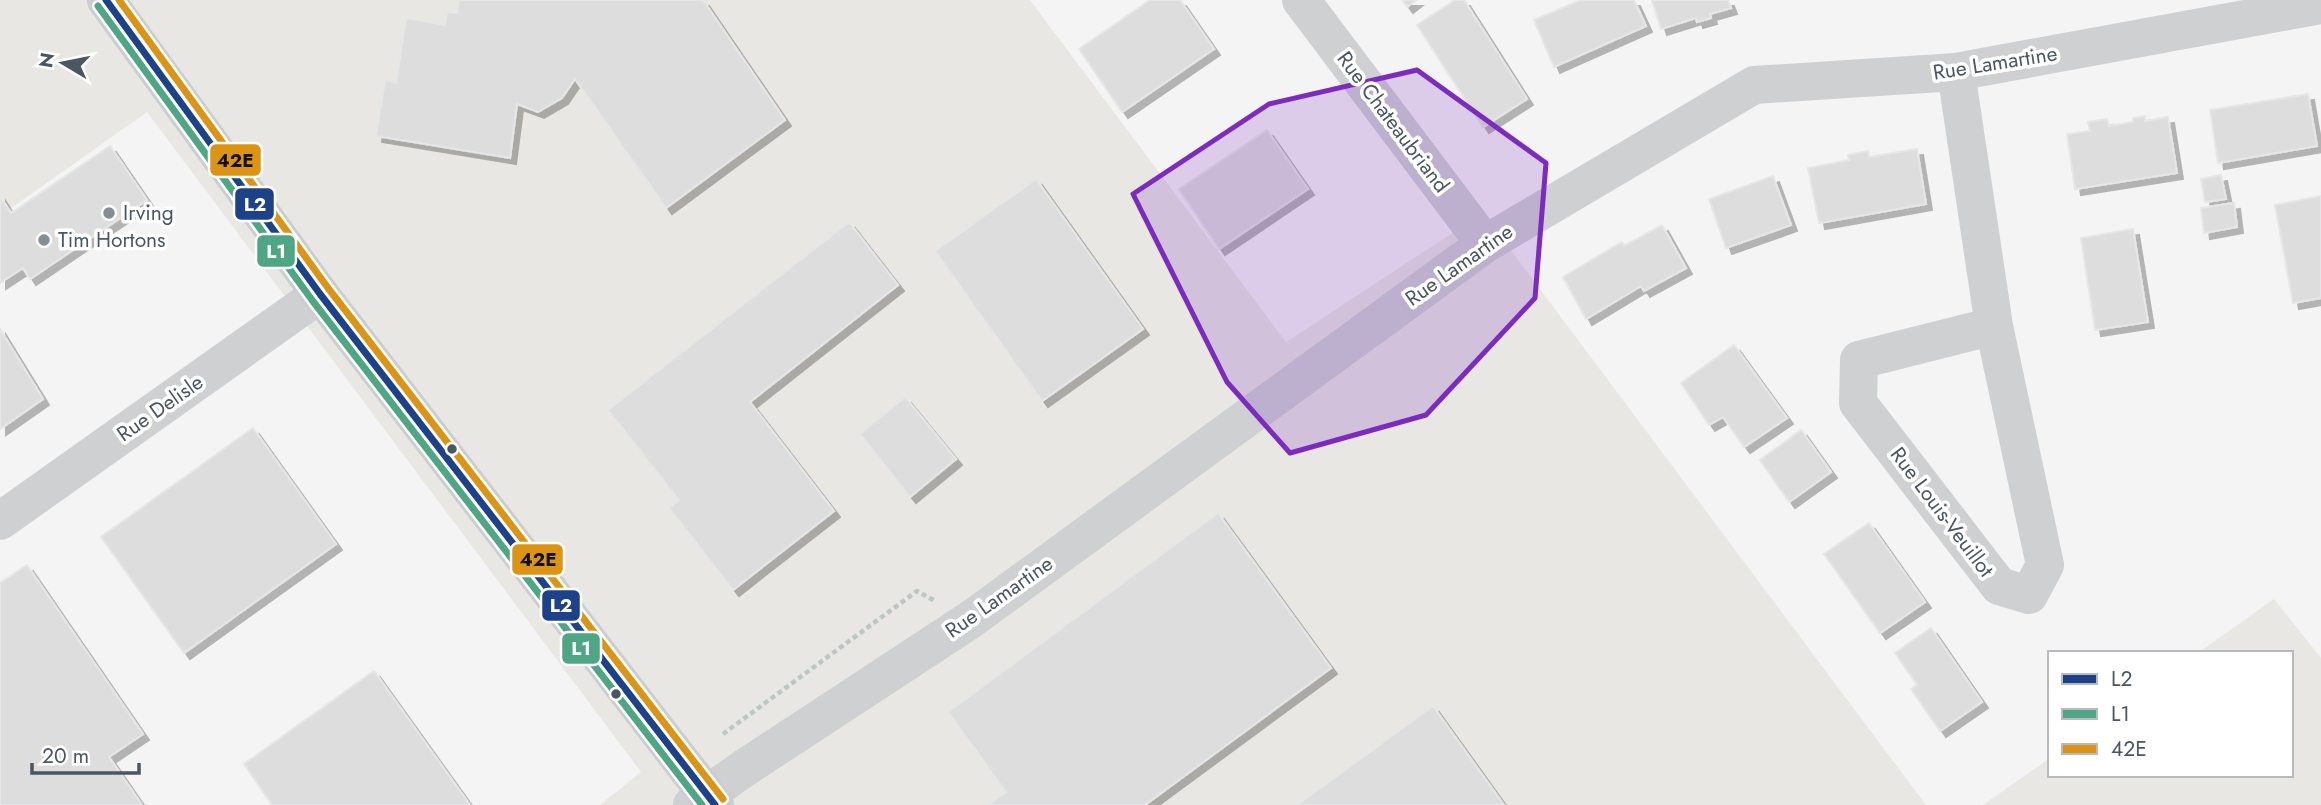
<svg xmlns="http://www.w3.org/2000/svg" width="2321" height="805" font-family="Jost,sans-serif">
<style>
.commercial{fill:#e8e7e3}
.building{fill:#ddddde;stroke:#e5e6e7;stroke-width:2;filter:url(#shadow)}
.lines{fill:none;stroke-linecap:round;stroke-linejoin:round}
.path{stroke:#bcc7c4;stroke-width:4.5;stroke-dasharray:5 3.5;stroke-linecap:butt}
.minor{stroke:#ced0d2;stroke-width:38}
.major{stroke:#caced1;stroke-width:38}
.bus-1-casing{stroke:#fff;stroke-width:12}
.bus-2-casing{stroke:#fff;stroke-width:12}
.bus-3-casing{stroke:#fff;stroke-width:12}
.bus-1{stroke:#1e4289;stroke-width:7}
.bus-2{stroke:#4ea685;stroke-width:7}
.bus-3{stroke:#db9413;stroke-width:7}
.marked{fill:#7b2cbf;fill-opacity:0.2;stroke:#7b2cbf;stroke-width:5;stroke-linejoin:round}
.poi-dot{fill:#868d94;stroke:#fff;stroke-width:2.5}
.bus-dot{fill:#4a5661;stroke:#fff;stroke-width:2.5}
.labels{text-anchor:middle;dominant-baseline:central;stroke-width:7;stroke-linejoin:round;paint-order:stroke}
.street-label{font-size:21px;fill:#4a5661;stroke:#fff}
.poi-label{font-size:21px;fill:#4a5661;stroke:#fff;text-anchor:start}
.line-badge{stroke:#fff;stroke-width:2.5}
.badge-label{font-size:19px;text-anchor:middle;font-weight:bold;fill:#fff}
.pale-badge-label{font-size:19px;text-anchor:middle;font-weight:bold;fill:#111}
</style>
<defs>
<filter id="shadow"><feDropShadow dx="6" dy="6" stdDeviation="0" flood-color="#0004"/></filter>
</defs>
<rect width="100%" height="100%" fill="#f4f4f4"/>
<path class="commercial" d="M0,0H1030L1286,342L1483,213L1926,805H600L641,772L147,112L0,216Z
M2274,599L2321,658V805H1983L2050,758V775H2291V653H2198Z"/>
<path class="building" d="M459,0H703L785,120L666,208L575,79L562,98L538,112L517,104L510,158L376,136L385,80L396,83L406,18L445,25L447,12L457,13Z
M1150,0H1180L1214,49L1122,112L1079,49Z
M1402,0H1416L1407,7Z
M1455,0H1464L1527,99L1483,127L1417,25Z
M1581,0H1634L1646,26L1554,67L1534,20Z
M1652,0H1728L1731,8L1710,14L1711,18L1697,22L1696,18L1661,29Z
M2308,94L2317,146L2218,163L2210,110Z
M2145,116V121L2168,117L2177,173L2075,189L2067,134L2090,131L2088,122L2107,119L2109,126L2133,122V118Z
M1267,130L1308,189L1219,249L1179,189Z
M110,146L147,200L30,279L23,268L0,283V196L11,213Z
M1917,149L1926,204L1819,223L1808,168L1849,160L1848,155L1868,151L1869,157Z
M2221,175L2226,199L2205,202L2201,179Z
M1773,176L1791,225L1726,248L1709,199Z
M1036,179L1143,329L1042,401L935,251Z
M2321,196V298L2293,303L2275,205Z
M2234,203L2237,227L2204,233L2201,208Z
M849,222L898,285L750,402L834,511L733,590L669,508L679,500L608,410Z
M1662,225L1686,268L1644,291L1641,286L1586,319L1563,277L1622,242L1624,246Z
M2133,229L2148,322L2095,330L2081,238Z
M0,329L43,399L0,429Z
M1734,345L1787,418L1744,447L1723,417L1709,425L1681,383Z
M905,397L956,459L910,497L860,434Z
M253,428L336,544L184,653L101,537Z
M1801,430L1831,472L1789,502L1760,460Z
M1218,513L1331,668L1145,805H988L1006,792L948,712Z
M1869,523L1925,602L1880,633L1824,554Z
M27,565L143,734L109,757L142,805H0V583Z
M1931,628L1982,702L1940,731L1911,689L1917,685L1895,653Z
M374,671L470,805H272L244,764Z
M1433,706L1504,805H1297Z"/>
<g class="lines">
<path class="path" d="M723,734L917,591L935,601"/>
<path class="minor" d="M1301,0L1485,244
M1956,72L1994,326L2045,565L2029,595L1999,586L1858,403L1859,360L1994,326
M0,521L320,294
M692,805L743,769L970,620L1485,244L1754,85L1956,72L2321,5"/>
<path class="major" d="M106,0L320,294L715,805"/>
<g class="bus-1-casing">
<path id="bus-1" d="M106,0L320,294L715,805"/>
</g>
<g class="bus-2-casing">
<path id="bus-2" d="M98,6L312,300L702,805"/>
</g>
<g class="bus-3-casing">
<path id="bus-3" d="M119,0L328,288L723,799"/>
</g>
<use href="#bus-1" class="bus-1"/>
<use href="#bus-2" class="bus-2"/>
<use href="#bus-3" class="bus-3"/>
</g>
<path class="marked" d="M1417,70L1546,163L1535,298L1426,415L1290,453L1227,382L1133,194L1269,104Z"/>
<g class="poi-dot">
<circle cx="109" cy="213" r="7"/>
<circle cx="44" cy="240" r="7"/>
</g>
<g class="bus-dot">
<circle cx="452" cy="449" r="6"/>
<circle cx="616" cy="694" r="6"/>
</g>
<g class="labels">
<g class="street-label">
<text transform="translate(1995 63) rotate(-9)">Rue Lamartine</text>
<text transform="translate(1393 122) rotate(53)">Rue Chateaubriand</text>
<text transform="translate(1459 265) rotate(-35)">Rue Lamartine</text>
<text transform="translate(160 408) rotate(-35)">Rue Delisle</text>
<text transform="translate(1942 512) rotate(53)">Rue Louis-Veuillot</text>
<text transform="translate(999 597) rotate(-35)">Rue Lamartine</text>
</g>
<g class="poi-label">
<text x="123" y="213">Irving</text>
<text x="58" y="240">Tim Hortons</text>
</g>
</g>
<g class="line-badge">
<rect x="209" y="143" width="53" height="34" rx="7" fill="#db9413"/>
<rect x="234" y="187" width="41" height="34" rx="7" fill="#1e4289"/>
<rect x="256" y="234" width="40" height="34" rx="7" fill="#4ea685"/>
<rect x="511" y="543" width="53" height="33" rx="7" fill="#db9413"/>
<rect x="541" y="589" width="40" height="33" rx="7" fill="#1e4289"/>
<rect x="561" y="632" width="40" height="33" rx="7" fill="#4ea685"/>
</g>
<g class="badge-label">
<text x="255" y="211">L2</text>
<text x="276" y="258">L1</text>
<text x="561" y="612">L2</text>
<text x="581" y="655">L1</text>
</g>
<g class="pale-badge-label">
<text x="235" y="167">42E</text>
<text x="538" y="566">42E</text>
</g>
<rect x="2048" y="651" width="245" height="126" fill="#ffffff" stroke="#b7bbc0" stroke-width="2"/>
<rect x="2062" y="674" width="35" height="10" fill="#1e4289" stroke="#b7bbc0" stroke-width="2"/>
<text x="2111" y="686" font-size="21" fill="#4a5661">L2</text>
<rect x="2062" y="709" width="35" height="10" fill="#4ea685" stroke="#b7bbc0" stroke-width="2"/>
<text x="2111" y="721" font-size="21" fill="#4a5661">L1</text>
<rect x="2062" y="744" width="35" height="10" fill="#db9413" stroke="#b7bbc0" stroke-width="2"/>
<text x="2111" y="756" font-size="21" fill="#4a5661">42E</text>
<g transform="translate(63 63) rotate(280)" stroke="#ffffff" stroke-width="5" paint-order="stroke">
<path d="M0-5L12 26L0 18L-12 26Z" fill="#4a5661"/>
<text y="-10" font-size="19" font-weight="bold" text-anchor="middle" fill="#4a5661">N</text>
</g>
<path d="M32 763v10h107v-10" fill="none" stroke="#4a5661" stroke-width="3.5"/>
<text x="42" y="763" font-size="21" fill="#4a5661" stroke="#ffffff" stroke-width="5" paint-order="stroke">20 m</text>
</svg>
